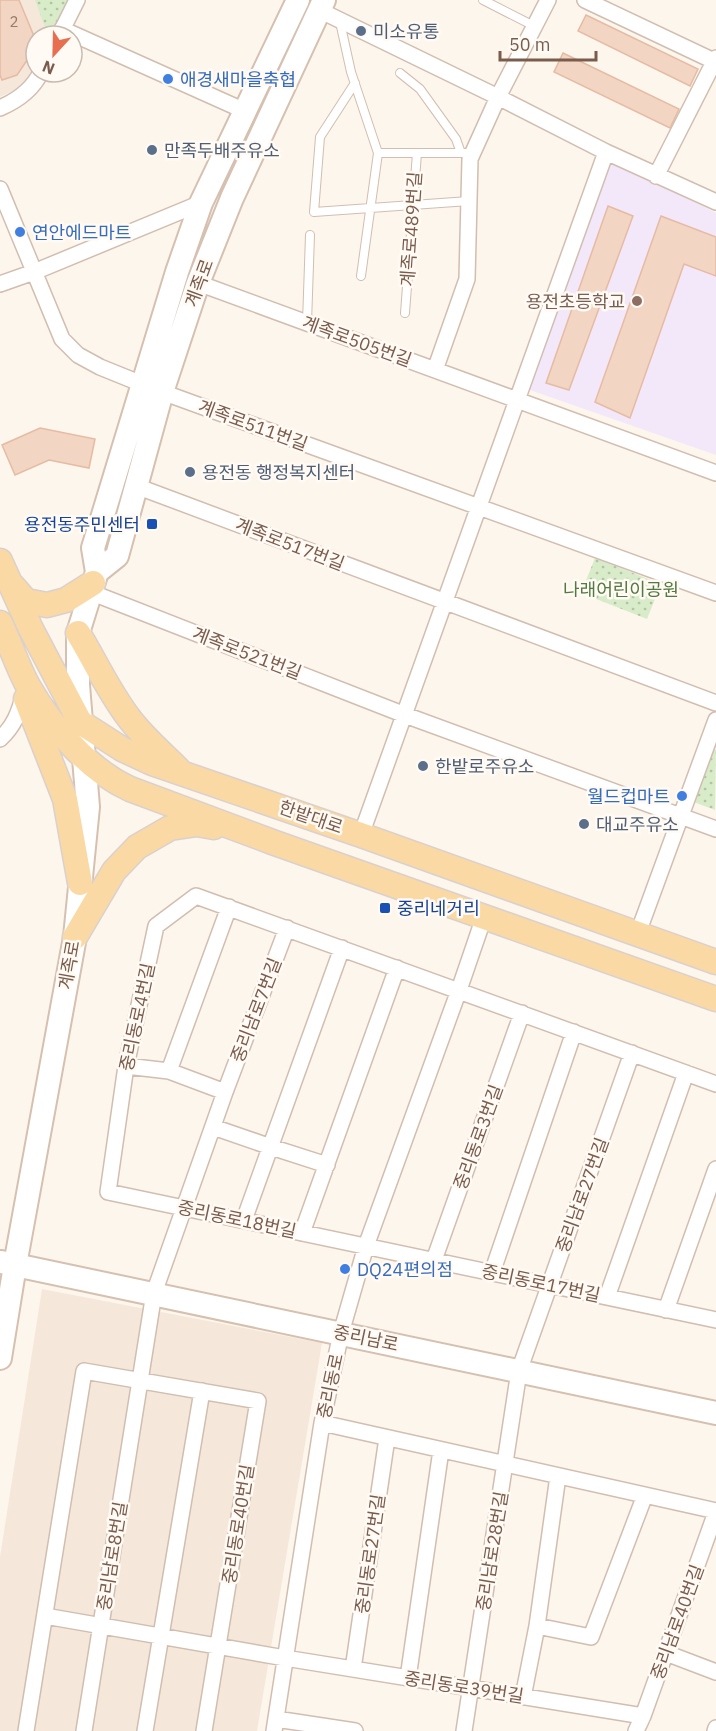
<svg xmlns="http://www.w3.org/2000/svg" width="716" height="1731" font-family="'IBM Plex Sans','Noto Sans KR',sans-serif">
<style>
.residential{fill:#f5e8da}
.education{fill:#f3e8fa}
.park{fill:url(#park-dots)}
.building{fill:#f3d5c3;stroke:#e6bba3;stroke-width:1.5}
.lines{fill:none;stroke-linecap:round;stroke-linejoin:round}
.service-casing{stroke:#d1beb0;stroke-width:10}
.minor-casing{stroke:#d1beb0;stroke-width:18}
.secondary-casing{stroke:#d6c0b0;stroke-width:26}
.primary-casing{stroke:#dad1cd;stroke-width:27}
.service{stroke:#fff;stroke-width:8}
.minor{stroke:#fff;stroke-width:15}
.secondary{stroke:#fff;stroke-width:22}
.primary{stroke:#fbd9a5;stroke-width:24}
.service-dot{fill:#5c6f8a;stroke:#fffaf3;stroke-width:2}
.shop-dot{fill:#3f7fe0;stroke:#fffaf3;stroke-width:2}
.education-dot{fill:#8d6e63;stroke:#fffaf3;stroke-width:2}
.transit-dot{fill:#1a4fb4;stroke:#fffaf3;stroke-width:2}
.labels{text-anchor:middle;dominant-baseline:central;stroke-width:5;stroke-linejoin:round;paint-order:stroke}
.number-label{font-size:15px;fill:#987a6a}
.service-label{font-size:18px;fill:#4e5e75;stroke:#fffaf3;text-anchor:start}
.shop-label{font-size:18px;fill:#366cbe;stroke:#fffaf3;text-anchor:start}
.street-label{font-size:18px;fill:#7a5c4d;stroke:#fffaf3}
.education-label{font-size:18px;fill:#785e54;stroke:#fffaf3;text-anchor:end}
.transit-label{font-size:18px;fill:#164399;stroke:#fffaf3;text-anchor:end}
.park-label{font-size:18px;fill:#537a41;stroke:#fffaf3}
</style>
<defs>
<pattern id="park-dots" width="8" height="8" patternUnits="userSpaceOnUse" patternTransform="scale(1.5)"><rect width="8" height="8" fill="#d8ecc9"/><path d="M2 2h.1M6 6h.1" fill="none" stroke="#b4c2a5" stroke-width="1.8" stroke-linecap="round"/></pattern>
</defs>
<rect width="100%" height="100%" fill="#fdf6ec"/>
<path class="residential" d="M0,0H70L52,36H36V68L33,74L23,86L0,97Z
M42,1289L322,1343L257,1731H0V1557Z"/>
<path class="education" d="M609,159L716,213V455L527,389Z"/>
<path class="park" d="M35,0H68L52,30L47,33Z
M595,558L661,584L647,619L581,593Z
M710,748L716,750L715,810L691,801Z"/>
<path class="building" d="M0,0H19L36,41V47L17,75L2,80L0,75Z
M586,15L698,69L690,86L578,31Z
M563,53L679,109L670,128L554,72Z
M608,206L633,216L569,390L546,383Z
M661,216L716,237V276L684,264L630,418L595,402Z
M40,428L95,439L89,468L49,460L15,475L2,445Z"/>
<g class="lines">
<g class="service-casing">
<path id="service" d="M483,0L534,26
M340,22L351,72L378,153L361,276
M400,73L420,89L456,139L461,153
M355,83L320,137L314,212L469,201
M378,153H465
M405,313L417,153
M307,323L310,235"/>
</g>
<g class="minor-casing">
<path id="minor" d="M585,0L716,62
M319,10L498,97L606,152L716,202
M62,29L245,111
M59,36L77,0
M0,108C16,101 33,89 41,72
M656,176L716,58
M0,189L62,339L78,355L100,367L142,384
M198,283L716,473
M0,284L34,272L201,203
M435,370L467,279L470,159L498,97L548,0
M162,392L716,593
M136,486L716,703
M90,592L405,715L716,829
M0,739C14,726 19,713 24,694
M361,835L606,152
M638,933L716,720
M126,1066L169,1071L225,1092
M169,1071L229,907
M716,1084L196,896L156,926L126,1066L108,1192L716,1320
M213,1127L271,1147L327,1165
M244,1220L342,948
M302,1233L397,968
M434,1260L522,1013
M492,1273L574,1032
M607,1297L686,1073
M666,1310L716,1169
M322,1423L716,1511
M45,1616L285,1658L643,1716
M537,1626L591,1637L645,1495
M666,1653L716,1672
M353,1669L387,1438
M408,1678L441,1450
M523,1697L537,1626L558,1476
M276,1719L355,1731
M26,1731L84,1371L258,1401L204,1731
M84,1731L154,1293L225,1092L287,928
M145,1731L202,1391
M274,1731L322,1423L341,1333L366,1246L459,990L484,917
M464,1731L519,1371L632,1053
M636,1731L643,1716L716,1512
M715,1731L716,1728"/>
</g>
<g class="secondary-casing">
<path id="secondary" d="M97,572L93,548L177,272L201,203L298,0
M1,1262L716,1413
M0,1358L15,1265L75,937L88,807L78,685V633L97,572L117,556L162,392L198,283L232,198L324,0"/>
</g>
<g class="primary-casing">
<path id="primary" d="M0,561L31,629L80,722L122,749L152,763L361,835L716,962
M13,586L26,601L47,605L66,600L93,583
M0,623C10,643 17,666 28,686C51,726 88,770 130,789L275,843L716,999
M78,633C95,661 109,692 129,718C143,737 162,753 178,769
M26,699L65,799L80,883
M75,937L114,871L137,847L170,828L197,824L214,827"/>
</g>
<use href="#service" class="service"/>
<use href="#minor" class="minor"/>
<use href="#secondary" class="secondary"/>
<use href="#primary" class="primary"/>
</g>
<g class="service-dot">
<circle cx="361" cy="31" r="6"/>
<circle cx="152" cy="150" r="6"/>
<circle cx="190" cy="472" r="6"/>
<circle cx="423" cy="766" r="6"/>
<circle cx="584" cy="824" r="6"/>
</g>
<g class="shop-dot">
<circle cx="168" cy="79" r="6"/>
<circle cx="20" cy="232" r="6"/>
<circle cx="682" cy="796" r="6"/>
<circle cx="345" cy="1269" r="6"/>
</g>
<circle class="education-dot" cx="637" cy="301" r="6"/>
<g class="transit-dot">
<rect x="146" y="518" width="12" height="12" rx="3"/>
<rect x="379" y="902" width="12" height="12" rx="3"/>
</g>
<g class="labels">
<g class="number-label">
<text x="14" y="21">2</text>
</g>
<g class="service-label">
<text x="373" y="31">미소유통</text>
<text x="164" y="150">만족두배주유소</text>
<text x="202" y="472">용전동 행정복지센터</text>
<text x="435" y="766">한밭로주유소</text>
<text x="596" y="824">대교주유소</text>
</g>
<g class="shop-label">
<text x="180" y="79">애경새마을축협</text>
<text x="32" y="232">연안에드마트</text>
<text x="670" y="796" text-anchor="end">월드컵마트</text>
<text x="357" y="1269">DQ24편의점</text>
</g>
<g class="street-label">
<text transform="translate(411 229) rotate(-86)">계족로489번길</text>
<text transform="translate(199 283) rotate(-70)">계족로</text>
<text transform="translate(357 341) rotate(20)">계족로505번길</text>
<text transform="translate(253 425) rotate(20)">계족로511번길</text>
<text transform="translate(290 544) rotate(21)">계족로517번길</text>
<text transform="translate(247 653) rotate(21)">계족로521번길</text>
<text transform="translate(311 817) rotate(19)">한밭대로</text>
<text transform="translate(69 965) rotate(-80)">계족로</text>
<text transform="translate(256 1010) rotate(-69)">중리남로7번길</text>
<text transform="translate(137 1017) rotate(-78)">중리동로4번길</text>
<text transform="translate(478 1137) rotate(-70)">중리동로3번길</text>
<text transform="translate(582 1195) rotate(-70)">중리남로27번길</text>
<text transform="translate(237 1219) rotate(12)">중리동로18번길</text>
<text transform="translate(541 1283) rotate(12)">중리동로17번길</text>
<text transform="translate(366 1338) rotate(12)">중리남로</text>
<text transform="translate(330 1386) rotate(-78)">중리동로</text>
<text transform="translate(238 1524) rotate(-81)">중리동로40번길</text>
<text transform="translate(492 1551) rotate(-81)">중리남로28번길</text>
<text transform="translate(370 1554) rotate(-82)">중리동로27번길</text>
<text transform="translate(112 1556) rotate(-81)">중리남로8번길</text>
<text transform="translate(677 1622) rotate(-70)">중리남로40번길</text>
<text transform="translate(464 1687) rotate(9)">중리동로39번길</text>
</g>
<g class="education-label">
<text x="625" y="301">용전초등학교</text>
</g>
<g class="transit-label">
<text x="140" y="524">용전동주민센터</text>
<text x="397" y="908" text-anchor="start">중리네거리</text>
</g>
<g class="park-label">
<text x="621" y="589">나래어린이공원</text>
</g>
</g>
<g transform="translate(54 54) rotate(202)"><circle r="28" fill="#fffaf3" stroke="#cabbb1" stroke-width="1.5"/>
<path d="M0-4.5L10 22L0 15L-10 22Z" fill="#e76f51"/>
<text y="-9" font-size="16" font-weight="bold" text-anchor="middle" fill="#7a5c4d">N</text>
</g>
<path d="M500 51v9h96v-9" fill="none" stroke="#7a5c4d" stroke-width="3"/>
<text x="509" y="51" font-size="18" fill="#7a5c4d" stroke="#fffaf3" stroke-width="4.5" paint-order="stroke">50 m</text>
</svg>
